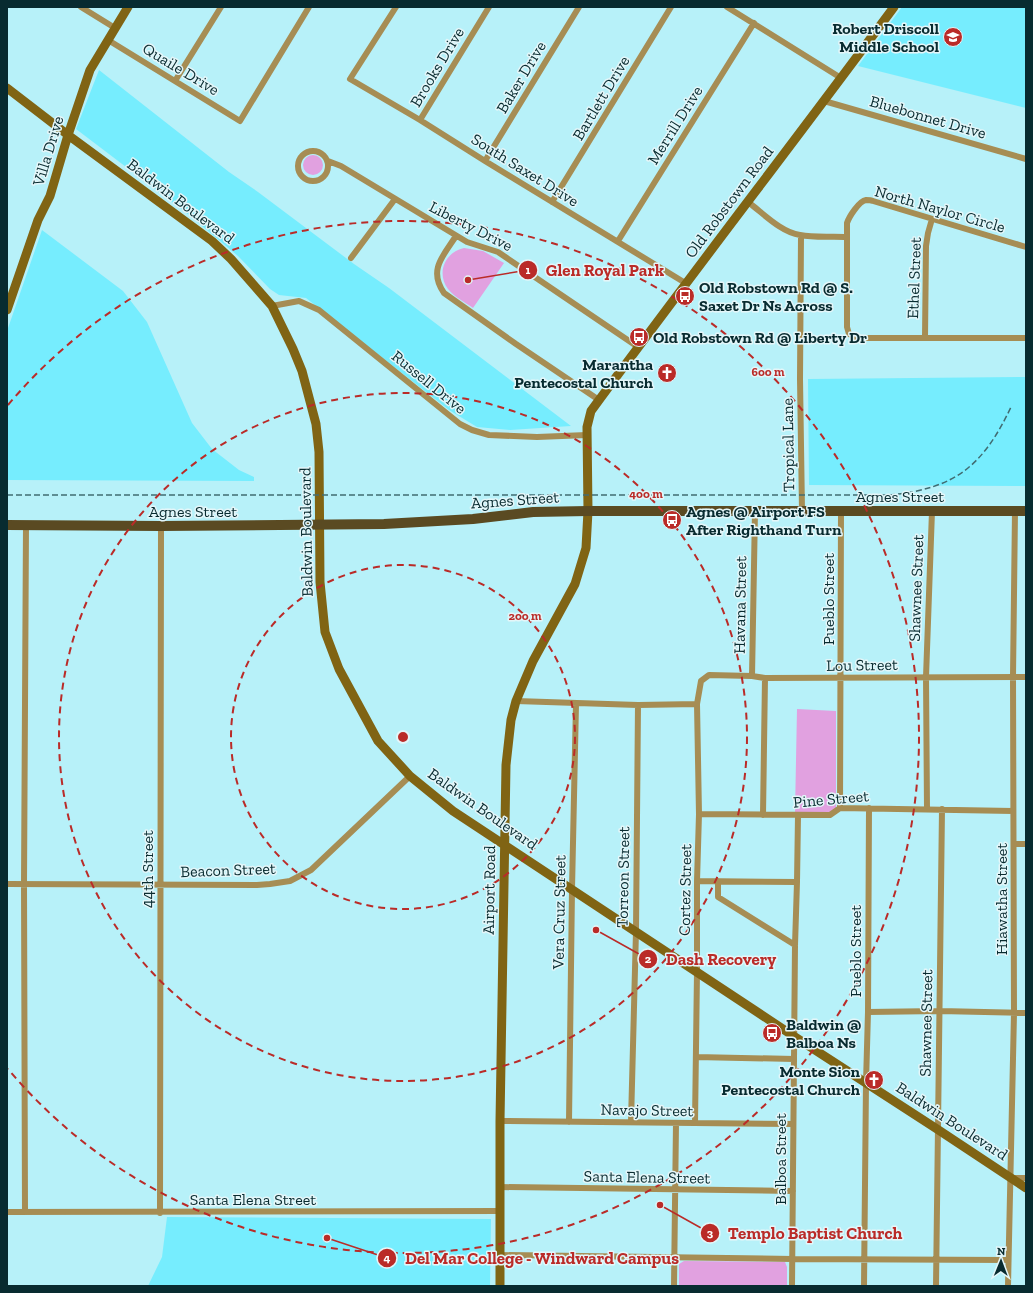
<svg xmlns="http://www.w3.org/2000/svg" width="1033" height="1293" font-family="'Zilla Slab',serif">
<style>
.built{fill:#76edfe}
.green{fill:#e1a1e0}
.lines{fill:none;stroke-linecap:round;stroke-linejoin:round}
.street{stroke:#a68d54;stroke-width:6}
.secondary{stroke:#806414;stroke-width:9}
.primary{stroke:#5a4a22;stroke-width:10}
.rail{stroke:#416c72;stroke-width:1.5;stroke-dasharray:6 3;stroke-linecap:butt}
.ring{fill:none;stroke:#ba2b28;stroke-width:2;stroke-dasharray:7 5}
.labels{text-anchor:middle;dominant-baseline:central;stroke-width:3;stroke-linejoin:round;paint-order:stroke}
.poi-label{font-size:16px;font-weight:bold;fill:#082b30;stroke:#e4f6f9;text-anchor:start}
.street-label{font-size:16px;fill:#082b30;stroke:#e4f6f9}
.centre{fill:#ba2b28;stroke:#e4f6f9;stroke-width:2}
.ring-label{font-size:12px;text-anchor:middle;font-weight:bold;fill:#ba2b28;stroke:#e4f6f9;stroke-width:3;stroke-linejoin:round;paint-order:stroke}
.leader{fill:none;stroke:#ba2b28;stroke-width:1.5}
.callout-dot{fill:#ba2b28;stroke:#e4f6f9;stroke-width:1.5}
.mark-label{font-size:12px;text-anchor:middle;font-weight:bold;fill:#fff}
.callout-label{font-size:17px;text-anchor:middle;font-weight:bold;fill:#ba2b28;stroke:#e4f6f9;stroke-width:3;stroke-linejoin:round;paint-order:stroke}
</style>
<rect width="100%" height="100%" fill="#b7f1f9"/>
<path class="built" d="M902,7H1026V108L858,66Z
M99,70L229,172L258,192L354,264L389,288L571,426L510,430L477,427L449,410L306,298L279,295L270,289L238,256L184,211L76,129Z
M42,230L123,291L147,322L192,423L212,449L239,470L254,477V481L7,480V331Z
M1026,377V486L809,485L808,379Z
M167,1217L491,1219L490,1286H148L162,1257Z"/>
<path class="green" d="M303 165a10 10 0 1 1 20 0a10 10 0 1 1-20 0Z
M464,248L483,251L504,263L473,308C465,302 454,297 448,289C436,273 445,252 464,248Z
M797,709L836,711V808L831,812H795Z
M684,1261L785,1262L787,1267V1286H679V1264Z"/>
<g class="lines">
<path class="street" d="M81,7L115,28
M396,7L350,79L420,120L485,161L687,284
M727,7L841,78
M108,40L240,121L309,7
M175,81L221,7
M824,101L1026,159
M420,120L489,7
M298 166a15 15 0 1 1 30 0a15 15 0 1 1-30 0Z
M328,161L341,166L467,242L498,252L638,347
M485,161L579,7
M552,202L671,7
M748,202C764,214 781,232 800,235C815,238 832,236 847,237
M456,236C443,256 428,270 444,293L516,344L599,400
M801,236L800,379L802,511
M618,241L754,23
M1026,247L873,201C871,200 869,200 866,200C859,201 849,217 847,223V327L849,334L856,338H1026
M351,258L395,199
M272,306L299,301L319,310L460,424L472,430L489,435L537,437L587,435
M925,338L926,246L928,233L932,219
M752,676L755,511
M516,701L638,705L697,704
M840,808L841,511
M927,809L926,677L932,511
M699,814L830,815L840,808L1013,811
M763,815L765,678
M1014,844H1026
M697,881L797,882
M718,881V897L795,945
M7,884L257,885L270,884L290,881L311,870L410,776
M868,1012L940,1011L1026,1013
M696,1057L794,1059
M500,1121L793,1124
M569,1122L572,889L576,704
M631,1122L636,931L638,705
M695,1123L697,972V881L699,814L697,704L701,681L709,675L752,676L765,678L1026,677
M1013,1178H1026
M500,1187L793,1191
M7,1212L500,1211
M25,1212L24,884L26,525
M160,1213L161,526
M499,1255L792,1259L1008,1260
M674,1286L676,1123
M792,1286L795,945L797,882L798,816
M864,1286L866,1083L868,1012L869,808
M936,1286L942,809
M1008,1286L1014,1013L1013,676L1015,511"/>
<path class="secondary" d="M7,88L68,135L212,241L231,259L272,306L293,349L302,371L316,424L319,452L320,582L325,632L339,669L378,741L410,776L453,811L795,1037L937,1129L1026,1188
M7,310L38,220L50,196L68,135L90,70L128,7
M500,1286V1121L506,765L511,720L516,701L533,661L575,584L586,548L588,511L587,427L591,411C691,275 794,142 894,7"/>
<path class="primary" d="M7,525L161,526L384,524L473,519L533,512L588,511H1026"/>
<path class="rail" d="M7,495H889C955,489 983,466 1011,407"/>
</g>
<g class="ring">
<circle cx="403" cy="737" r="172"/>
<circle cx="403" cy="737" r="344"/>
<path d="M8 405A516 516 0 1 1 8 1069"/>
</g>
<defs>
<g id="school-disc" transform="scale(1)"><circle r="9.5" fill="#ba2b28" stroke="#e4f6f9"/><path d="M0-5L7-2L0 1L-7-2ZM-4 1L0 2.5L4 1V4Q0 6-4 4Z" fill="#fff"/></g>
<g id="bus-disc" transform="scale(1)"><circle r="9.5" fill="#ba2b28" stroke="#e4f6f9"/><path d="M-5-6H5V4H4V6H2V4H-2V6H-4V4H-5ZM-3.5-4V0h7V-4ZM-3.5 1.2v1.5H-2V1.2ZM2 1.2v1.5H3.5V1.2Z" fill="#fff"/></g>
<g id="church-disc" transform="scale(1)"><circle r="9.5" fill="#ba2b28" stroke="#e4f6f9"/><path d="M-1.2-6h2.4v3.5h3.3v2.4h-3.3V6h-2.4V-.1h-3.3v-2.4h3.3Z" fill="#fff"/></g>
</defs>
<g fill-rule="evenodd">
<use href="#school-disc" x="953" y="37"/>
<use href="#bus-disc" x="685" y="296"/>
<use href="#bus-disc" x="639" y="337"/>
<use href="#church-disc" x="667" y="373"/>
<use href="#bus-disc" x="672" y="520"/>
<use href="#bus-disc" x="772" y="1033"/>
<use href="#church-disc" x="874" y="1080"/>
</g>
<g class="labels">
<g class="poi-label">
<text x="939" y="28" text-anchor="end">Robert Driscoll<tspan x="939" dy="18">Middle School</tspan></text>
<text x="699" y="287">Old Robstown Rd @ S.<tspan x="699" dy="18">Saxet Dr Ns Across</tspan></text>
<text x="653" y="337">Old Robstown Rd @ Liberty Dr</text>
<text x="653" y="364" text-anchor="end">Marantha<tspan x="653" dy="18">Pentecostal Church</tspan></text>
<text x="686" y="511">Agnes @ Airport FS<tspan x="686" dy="18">After Righthand Turn</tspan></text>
<text x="786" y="1024">Baldwin @<tspan x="786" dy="18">Balboa Ns</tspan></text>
<text x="860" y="1071" text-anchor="end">Monte Sion<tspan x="860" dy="18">Pentecostal Church</tspan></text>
</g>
<g class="street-label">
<text transform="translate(437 67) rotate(-59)">Brooks Drive</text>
<text transform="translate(181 69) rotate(31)">Quaile Drive</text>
<text transform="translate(521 77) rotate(-59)">Baker Drive</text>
<text transform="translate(601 98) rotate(-59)">Bartlett Drive</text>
<text transform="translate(928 117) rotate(16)">Bluebonnet Drive</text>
<text transform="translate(675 125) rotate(-58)">Merrill Drive</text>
<text transform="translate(48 151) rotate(-73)">Villa Drive</text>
<text transform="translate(525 170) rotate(32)">South Saxet Drive</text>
<text transform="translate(181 201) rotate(37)">Baldwin Boulevard</text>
<text transform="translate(729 202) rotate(-53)">Old Robstown Road</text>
<text transform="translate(940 209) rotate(16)">North Naylor Circle</text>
<text transform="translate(471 226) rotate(27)">Liberty Drive</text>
<text transform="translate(914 278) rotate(-88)">Ethel Street</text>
<text transform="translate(429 382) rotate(39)">Russell Drive</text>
<text transform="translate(788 445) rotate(-91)">Tropical Lane</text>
<text x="900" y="496">Agnes Street</text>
<text transform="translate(515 500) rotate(-4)">Agnes Street</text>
<text x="193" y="511">Agnes Street</text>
<text transform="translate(306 532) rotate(-91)">Baldwin Boulevard</text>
<text transform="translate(916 588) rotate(-88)">Shawnee Street</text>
<text transform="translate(828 599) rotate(-90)">Pueblo Street</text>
<text transform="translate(740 605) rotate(-89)">Havana Street</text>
<text transform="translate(862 665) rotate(-1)">Lou Street</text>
<text transform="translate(831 799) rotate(-5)">Pine Street</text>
<text transform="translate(483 809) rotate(35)">Baldwin Boulevard</text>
<text transform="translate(147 869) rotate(-90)">44th Street</text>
<text transform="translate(228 870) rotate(-2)">Beacon Street</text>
<text transform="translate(623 877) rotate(-89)">Torreon Street</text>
<text transform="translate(489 890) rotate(-89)">Airport Road</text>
<text transform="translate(685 890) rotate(-89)">Cortez Street</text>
<text transform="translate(1001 899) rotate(-90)">Hiawatha Street</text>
<text transform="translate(559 912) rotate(-89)">Vera Cruz Street</text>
<text transform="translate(855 951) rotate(-90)">Pueblo Street</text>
<text transform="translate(926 1023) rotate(-89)">Shawnee Street</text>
<text transform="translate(647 1110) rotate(1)">Navajo Street</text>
<text transform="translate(952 1121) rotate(33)">Baldwin Boulevard</text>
<text transform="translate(780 1159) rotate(-90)">Balboa Street</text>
<text transform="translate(647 1177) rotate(1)">Santa Elena Street</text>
<text x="253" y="1199">Santa Elena Street</text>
</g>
</g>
<circle cx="403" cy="737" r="6" class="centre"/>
<g class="ring-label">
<text x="768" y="376">600 m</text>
<text x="646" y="498">400 m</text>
<text x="525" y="620">200 m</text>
</g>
<path class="leader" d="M468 280L528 270M596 930L648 959M660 1205L710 1233M327 1238L387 1258"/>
<g class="callout-dot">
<circle cx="468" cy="280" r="4"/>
<circle cx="596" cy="930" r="4"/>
<circle cx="660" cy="1205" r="4"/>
<circle cx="327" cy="1238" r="4"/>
<circle cx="528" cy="270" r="10"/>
<circle cx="648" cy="959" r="10"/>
<circle cx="710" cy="1233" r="10"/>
<circle cx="387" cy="1258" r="10"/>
</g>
<g class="mark-label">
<text x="528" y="274">1</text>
<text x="648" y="963">2</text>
<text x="710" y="1237">3</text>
<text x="387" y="1262">4</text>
</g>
<g class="callout-label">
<text x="605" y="276">Glen Royal Park</text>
<text x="721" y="965">Dash Recovery</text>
<text x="815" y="1239">Templo Baptist Church</text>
<text x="542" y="1264">Del Mar College - Windward Campus</text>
</g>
<rect width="1033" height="1293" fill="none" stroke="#082b30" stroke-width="16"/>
<g transform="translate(1001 1261) rotate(1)" stroke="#e4f6f9" stroke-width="3" paint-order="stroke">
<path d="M0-3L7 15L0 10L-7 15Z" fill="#082b30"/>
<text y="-6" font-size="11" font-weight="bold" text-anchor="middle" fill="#082b30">N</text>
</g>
</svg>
